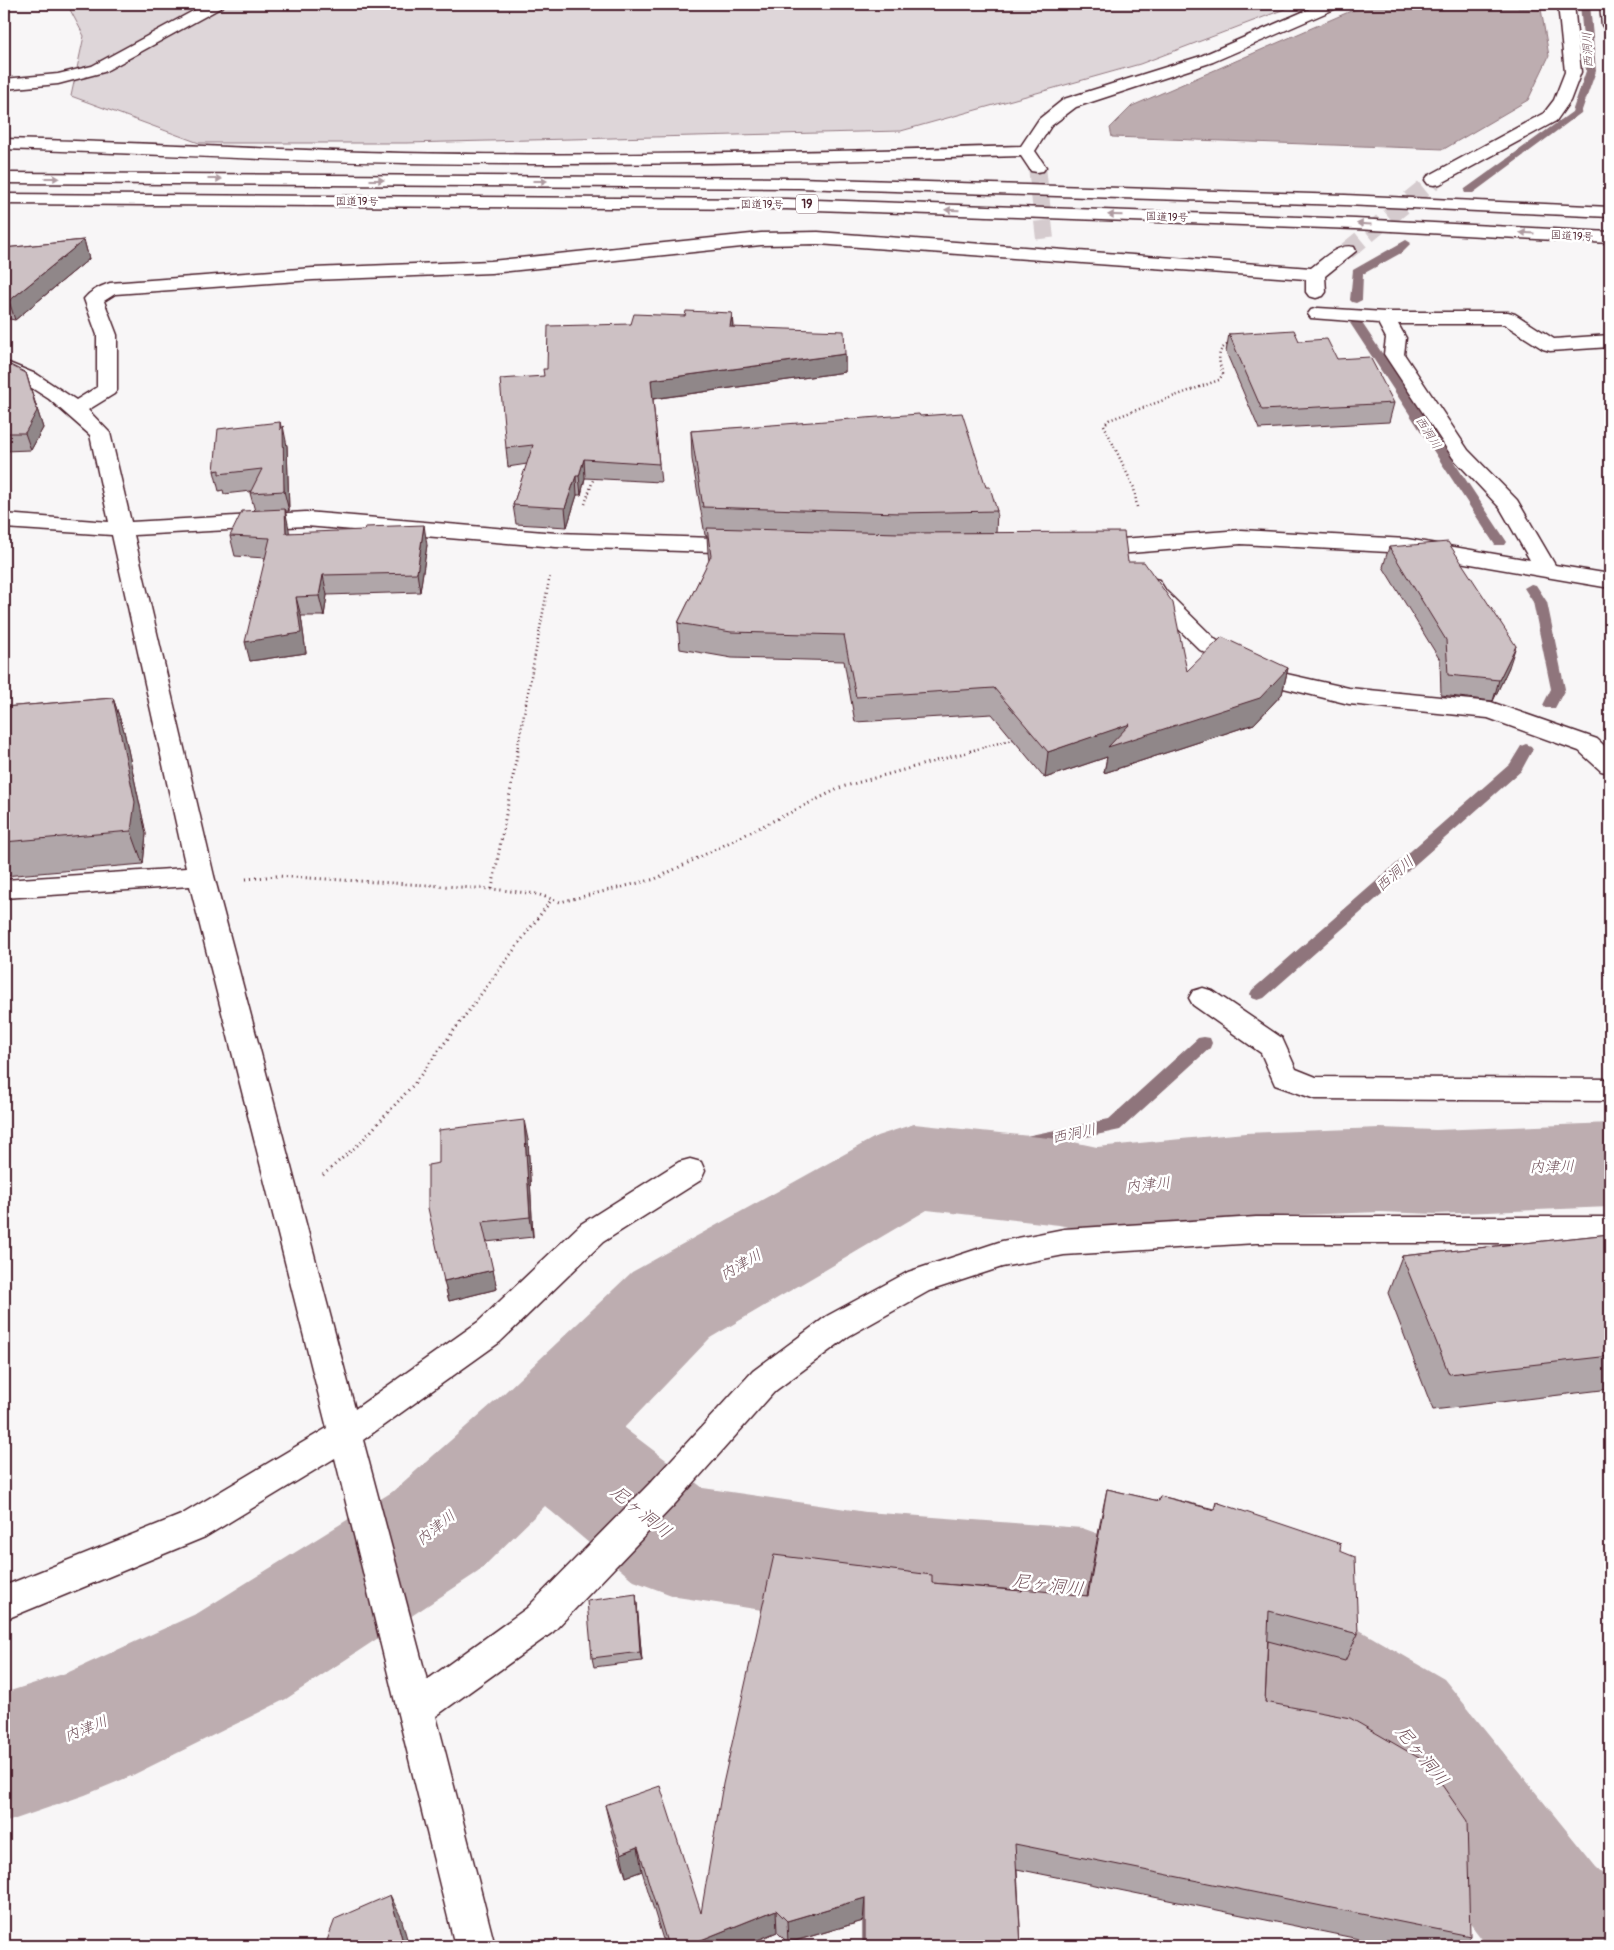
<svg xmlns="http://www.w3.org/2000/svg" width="1614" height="1950" font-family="Pangolin,'Klee One',sans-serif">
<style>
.green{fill:#ded6d9;stroke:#947a82}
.water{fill:#bdadb0;stroke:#8f747b}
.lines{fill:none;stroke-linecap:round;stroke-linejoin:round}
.stream{fill:#8f747b;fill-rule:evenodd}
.river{fill:#bdadb0;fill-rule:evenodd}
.minor-tunnel{stroke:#d5cbce;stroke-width:18;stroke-dasharray:18 9;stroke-linecap:butt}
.minor-casing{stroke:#4a1f2b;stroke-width:3}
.highway-casing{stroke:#4a1f2b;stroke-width:3}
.path-far1{stroke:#4a1f2b;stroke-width:2.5;stroke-dasharray:1 3;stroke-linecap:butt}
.path{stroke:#4a1f2b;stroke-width:3;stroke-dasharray:1 4;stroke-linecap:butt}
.minor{fill:#fff;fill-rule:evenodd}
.highway{fill:#fff;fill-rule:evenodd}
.wall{fill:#b0a6a9;stroke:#4a1f2b}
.shaded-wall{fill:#908789;stroke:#4a1f2b}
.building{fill:#cdc1c4;stroke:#4a1f2b}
.oneway{fill:#ae9aa0}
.labels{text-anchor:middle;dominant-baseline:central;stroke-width:5;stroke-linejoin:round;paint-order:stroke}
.far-street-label{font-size:11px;fill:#4a1f2b;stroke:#fff}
.far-water-label{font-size:12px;font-style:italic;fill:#72515a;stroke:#fff}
.shield{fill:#fff;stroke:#80626b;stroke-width:1}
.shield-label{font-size:12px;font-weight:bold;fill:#4a1f2b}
.water-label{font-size:15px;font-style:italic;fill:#72515a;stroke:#fff}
.near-water-label{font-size:18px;font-style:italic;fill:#72515a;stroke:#fff}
</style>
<rect width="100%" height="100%" fill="#f8f6f7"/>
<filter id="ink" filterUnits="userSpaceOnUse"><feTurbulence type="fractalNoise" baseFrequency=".02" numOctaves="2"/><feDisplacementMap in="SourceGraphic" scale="10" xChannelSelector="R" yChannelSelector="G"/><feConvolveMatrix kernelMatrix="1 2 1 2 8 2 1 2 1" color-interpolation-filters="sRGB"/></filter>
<g filter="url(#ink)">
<path class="green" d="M67,4H1298L1140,64L901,131L406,143H199L71,96L84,36Z"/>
<path class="water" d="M1367,4H1517L1518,8L1541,9L1549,56L1528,100L1444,149L1112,137L1110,128L1132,106Z"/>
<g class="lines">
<path class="stream" d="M1580,4H1590L1596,71L1581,113L1473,193H1465L1464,191L1465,189L1572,112L1586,71Z
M1406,240L1411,243L1401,253L1363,274L1362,300L1356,303L1352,302L1350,300L1353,270Z
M1356,320L1362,323L1507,542L1505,545H1495L1493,542L1350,323Z
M1531,584L1536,585L1547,602L1565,689L1555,708H1545L1543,705L1551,689L1533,602L1524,588Z
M1526,744L1531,746L1533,749L1521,771L1264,998L1258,1000L1252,998L1250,994L1252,990L1510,764L1521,746Z
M1204,1037L1210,1038L1212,1043L1210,1048L1120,1130L914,1173L908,1171L905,1166L908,1161L914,1159L1109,1119L1198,1038Z"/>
<path class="river" d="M1610,1123V1207L1436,1214L1380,1212L1245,1217L1097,1233L1059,1225L927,1210L710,1338L624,1428L703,1488L866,1512L1082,1528L1311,1610L1356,1628L1444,1679L1596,1867L1610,1880V1946H1487L1354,1769L1269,1717L1082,1644L866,1626L677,1597L634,1581L545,1506L478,1572L286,1699L131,1776L85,1795L4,1823V1693L69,1672L198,1613L392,1492L501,1396L632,1272L877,1136L914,1124L1059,1139L1097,1147L1245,1133L1380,1128L1436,1130Z"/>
<path class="minor-tunnel" d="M1037,167L1045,239
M1347,251L1434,180"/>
<g class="minor-casing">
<path id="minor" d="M206,4H225L222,7L104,72L58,84L4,89V79L58,74L92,66Z
M1321,4H1342L1339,7L1213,62L1076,107L1051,126L1035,151L1046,167L1043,171L1037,172L1031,171L1021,156C817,162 612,166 407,163C273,161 138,153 4,149V139C137,142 270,150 402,153C608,157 815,152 1021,146L1039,119L1064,99L1201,56Z
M1558,4H1574L1581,72L1570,101L1556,121L1440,184L1434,185L1428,184L1425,180L1428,176L1544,113L1554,100L1565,72Z
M1600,4H1610V30L1604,28L1602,25Z
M818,232L1311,268C1323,259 1338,243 1354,247L1356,251L1325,276L1326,292L1323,296L1316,298L1309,296L1306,292V279L818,244L761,245L491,273L313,280L115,294L104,301L117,335V390L114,394L88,410L110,433L131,522L306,512L556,533L746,539L754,541L757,546L754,551L746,553L556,547L306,526L134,535L214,876L355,1409L478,1322L581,1224L679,1162L690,1159L701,1162L705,1171L701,1180L603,1242L500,1342L363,1440L427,1680L527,1608L650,1483L753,1371L827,1316L908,1272L1002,1241L1064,1229L1256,1217H1610V1243H1256L1064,1255L1002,1267L929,1291L849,1336L775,1391L674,1505L553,1632L436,1716L495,1946H455L335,1458L205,1537L4,1620V1586L181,1515L327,1428L190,886L4,898V880L186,868L112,535L4,528V514L109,522L90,435L49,399L24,383L4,374V361L38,375L76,400L97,387V335L84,299C90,291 101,286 110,283L313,268L491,261L761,233Z
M1318,308L1385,312H1508L1515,314L1554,339L1610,335V347L1550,351L1543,349L1504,324H1398L1406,338L1404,354L1468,450L1517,500L1555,565L1610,574V588L1407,553L1241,544L1130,553L1089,554L1081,552L1078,547L1081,542L1241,530L1407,539L1530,560L1500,508L1453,458L1384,354L1386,338L1378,323L1311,318L1308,314L1311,310Z
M1151,578L1159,580L1166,591L1216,640L1282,673L1349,688L1491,702L1597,739L1610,751V773L1601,771L1579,751L1488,718L1349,704L1267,684L1200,650L1149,600L1140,585L1143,580Z
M1203,988L1213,991L1282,1038L1296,1069L1316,1077L1610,1079V1101L1315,1099L1275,1085L1261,1053L1193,1005L1189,998L1193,991Z"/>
</g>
<g class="highway-casing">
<path id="highway" d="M4,173L798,178L1345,195L1610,207V217L1345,205L798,188L4,183Z
M4,194L787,199L1355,219L1610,232V243L1355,229L787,209L4,204Z"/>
</g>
<path class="path-far1" d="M585,504L594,477
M1137,507L1134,488L1104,425L1109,420L1219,380L1223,374C1219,362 1215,350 1229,344
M517,751L550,575
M970,751L1017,738"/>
<path class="path" d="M246,879L276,876L492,889L537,894L560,902L655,879L842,787L975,750
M492,889L518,750
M323,1175L361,1142L414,1084L552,899"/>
<use href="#minor" class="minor"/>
<use href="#highway" class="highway"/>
</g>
<path class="wall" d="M84,240L89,259L15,320L4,318V248Z
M732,313L733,327L845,354V372L653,399L659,464L661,482L585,478L581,495H577L567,527L516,524L513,505L527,464L508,467L506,448L544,376L547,369L631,324L685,316Z
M1229,334L1299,341L1337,359L1394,403L1389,422L1259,429L1226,352Z
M4,362L26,373L31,390L43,428L31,450L4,451Z
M920,416L986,487L997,511L996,533L1128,562L1187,671L1288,668L1282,694L1254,724L1104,773L1107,757L1045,778L992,714L855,722L844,661L732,658L680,649L678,623L709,561L708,553L707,536L705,535L692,459L691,431Z
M281,428L287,446L289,511H285L289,533L427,545L420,592L327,595L324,616H301L306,653L250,661L265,558L235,556L230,536L255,511L250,493L251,491L224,494L223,490L219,491L214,471Z
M1389,547L1509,667L1493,701L1441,695L1440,660L1383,567Z
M113,698L124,731L146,834L143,864L4,876V707Z
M528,1140L533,1237L486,1242L497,1289L449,1301L444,1281L439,1163Z
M1610,1234V1389L1433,1410L1388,1293L1402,1256Z
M1107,1489L1158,1501L1160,1496L1214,1509L1216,1502L1340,1551L1358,1634L1345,1661L1268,1641L1265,1702L1470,1936L1462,1946H1393L1017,1869L1021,1946H863V1921L788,1943L777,1932L743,1946H665L642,1871L626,1877L611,1830L605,1805L701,1913L932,1583L1087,1596L1101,1518Z
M636,1594L642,1661L594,1667L592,1658Z"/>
<path class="shaded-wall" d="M84,240L89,259L15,320L9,301Z
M732,313L733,331L730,327Z
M845,354V372L652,399L651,380Z
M26,373L43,428L31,450L25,433Z
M280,422L283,435V426L287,446L289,511L284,491Z
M584,459L585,478L581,495L579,476Z
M576,476L577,495L567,527L565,508Z
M285,509L289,529L291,552L286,533Z
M424,525L427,545L420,592L417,573Z
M323,575L327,595L324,616L319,596Z
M296,597L301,616L306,653L250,661L245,642Z
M1516,646L1509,667L1493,701L1499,680Z
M1288,668L1282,694L1254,724L1104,773L1107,757L1045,778L1048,752Z
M113,698L124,731L146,834L143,864L131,831Z
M524,1120L528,1140L533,1237L530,1217Z
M493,1270L497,1289L449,1301L444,1281Z
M636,1594L637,1604L642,1661L640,1652Z
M638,1847L642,1871L626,1877L621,1854Z
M390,1895L401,1917L409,1946H404Z
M865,1898L863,1921L788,1943L787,1921Z
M776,1910L777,1932L743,1946H686Z"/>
<path class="building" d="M84,240L9,301L4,300V248Z
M686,311L732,313L730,327L844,331L845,354L651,380L659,464L584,459L579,476H576L565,508L513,505L533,445L506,448L500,379L544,376L543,369H547L548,326L631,324L634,314L685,316Z
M1294,330L1299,341L1327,339L1337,359L1370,357L1394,403L1262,410L1229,334Z
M4,362L26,373L37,411L25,433H4Z
M962,413L986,487H990L997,511L899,513L703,507L691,431L919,414L920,416Z
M280,422V430L283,426L284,491L250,493L262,469L219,474V470L214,471L218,429Z
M285,509L286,533L364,530L365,527L424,525L417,573L323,575L319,596L296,597L301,633L245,642L270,538L230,536L242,511Z
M707,528L899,533L1124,532L1128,562H1144L1173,603L1187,671L1222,637L1288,668L1260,698L1108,747L1130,724L1048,752L994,688L856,697L844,635L731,632L678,623L711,556Z
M1448,542L1516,646L1499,680L1448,675L1446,640L1389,547Z
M113,698L135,802L131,831L4,842V707Z
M524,1120L530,1217L482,1222L493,1270L444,1281L428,1208V1165L439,1163V1130Z
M1610,1234V1356L1449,1374L1402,1256Z
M1107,1489L1159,1501L1160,1496L1215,1510L1216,1502L1341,1544L1340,1551L1355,1557L1358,1634L1269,1611L1265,1702L1350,1718L1426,1762L1467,1821L1470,1936L1015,1844L1021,1946H865V1898L787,1921L776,1910L686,1946H668L638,1847L621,1854L605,1805L660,1786L701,1913L723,1784L774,1555L932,1575V1583L1022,1591L1023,1589L1088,1596Z
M636,1594L640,1652L592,1658L587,1601Z
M390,1895L404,1946H325L335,1919Z"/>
<defs><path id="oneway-solid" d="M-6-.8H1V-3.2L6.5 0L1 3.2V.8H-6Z" transform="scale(1.25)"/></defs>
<g class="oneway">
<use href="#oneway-solid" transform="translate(52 178)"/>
<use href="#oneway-solid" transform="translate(215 179)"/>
<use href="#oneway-solid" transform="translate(377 180)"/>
<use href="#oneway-solid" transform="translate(540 181)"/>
<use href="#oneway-solid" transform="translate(952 210) rotate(-178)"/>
<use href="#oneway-solid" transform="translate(1115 215) rotate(-178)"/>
<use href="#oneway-solid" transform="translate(1364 224) rotate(-177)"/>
<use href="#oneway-solid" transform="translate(1527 233) rotate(-177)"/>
</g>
</g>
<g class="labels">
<g class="far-street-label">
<text x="357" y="201">国道19号</text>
<text x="762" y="204">国道19号</text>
<text transform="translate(1167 217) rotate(2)">国道19号</text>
<text transform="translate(1572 236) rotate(3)">国道19号</text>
</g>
<g class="far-water-label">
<text transform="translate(1588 50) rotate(-93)">西洞川</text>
<text transform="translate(1428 433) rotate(57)">西洞川</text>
</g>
<rect class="shield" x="796" y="194.5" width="22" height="19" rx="4"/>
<g class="shield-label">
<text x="807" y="204">19</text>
</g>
<g class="water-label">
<text transform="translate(1395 874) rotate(-41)">西洞川</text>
<text transform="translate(1074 1134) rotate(-12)">西洞川</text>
<text transform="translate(1552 1167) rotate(-1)">内津川</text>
<text transform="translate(1148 1185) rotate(-6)">内津川</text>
<text transform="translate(741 1265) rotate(-30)">内津川</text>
<text transform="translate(436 1528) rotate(-39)">内津川</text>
<text transform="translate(86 1729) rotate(-22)">内津川</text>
</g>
<g class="near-water-label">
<text transform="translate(641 1512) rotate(39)">尼ヶ洞川</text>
<text transform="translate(1048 1585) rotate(7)">尼ヶ洞川</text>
<text transform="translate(1422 1756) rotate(51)">尼ヶ洞川</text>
</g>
</g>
<rect width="1614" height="1950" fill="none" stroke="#fff" stroke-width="20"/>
<rect x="10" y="10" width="1594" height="1930" fill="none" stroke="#4a1f2b" stroke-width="2" filter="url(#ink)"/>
</svg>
